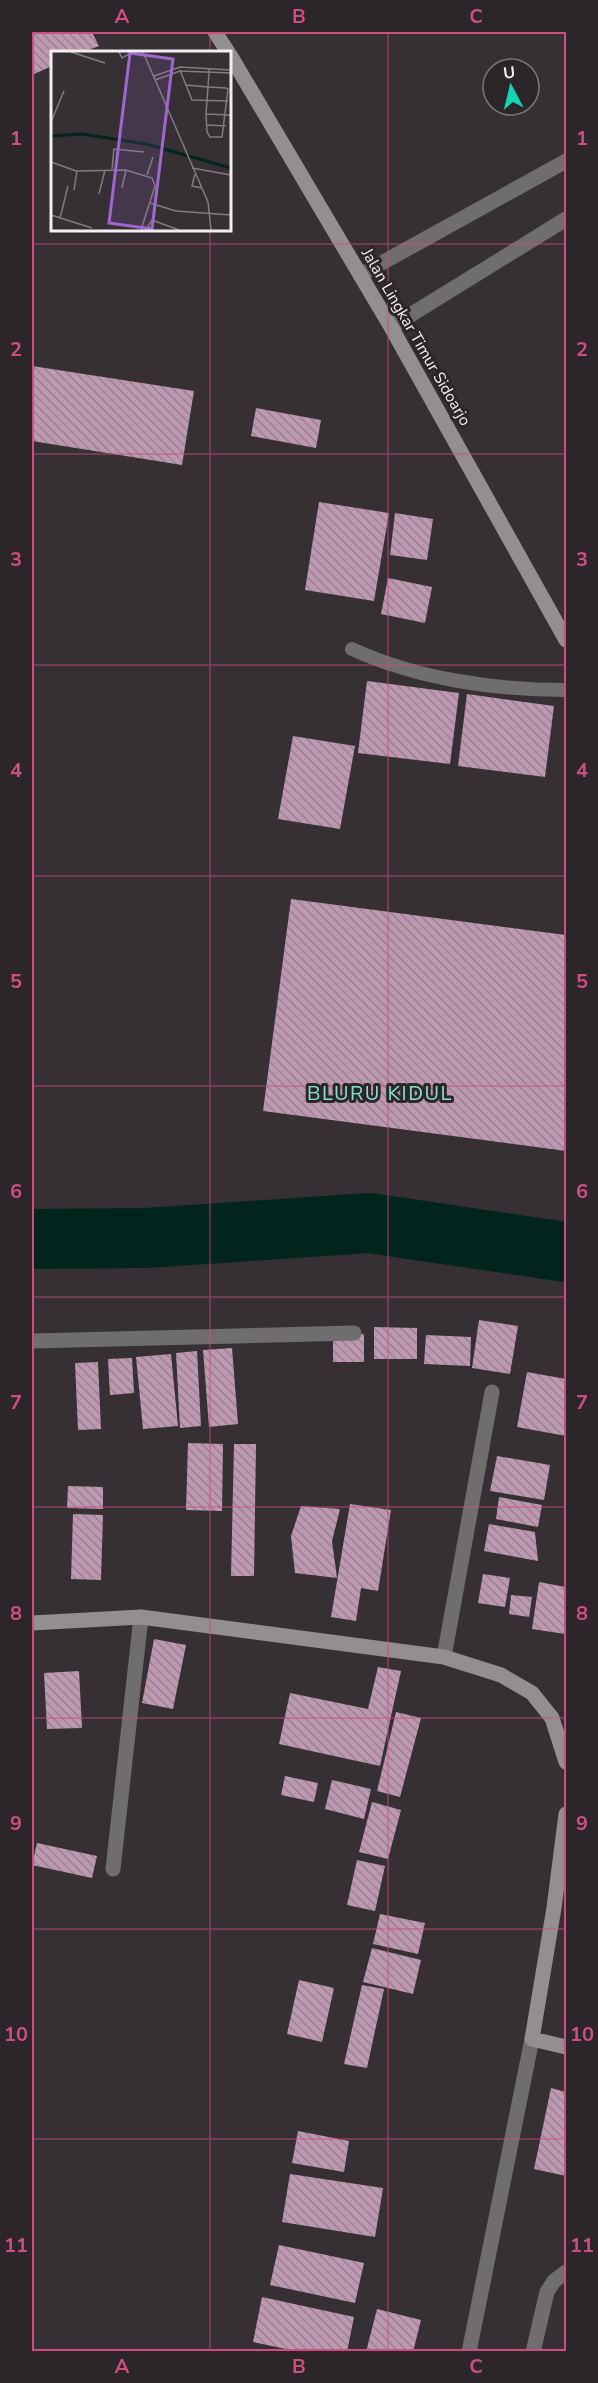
<svg xmlns="http://www.w3.org/2000/svg" width="598" height="2383" font-family="'Nunito Sans',sans-serif">
<style>
.lines{fill:none;stroke-linecap:round;stroke-linejoin:round}
.river{stroke:#01251d;stroke-width:60}
.building{fill:url(#building-back-hatch)}
.lane{stroke:#706d6f;stroke-width:14}
.street{stroke:#706d6f;stroke-width:15}
.secondary{stroke:#938e91;stroke-width:15}
.grid{fill:none;stroke:#ce4e80;stroke-width:1.5;stroke-opacity:0.55}
.labels{text-anchor:middle;dominant-baseline:central;stroke-width:6;stroke-linejoin:round;paint-order:stroke}
.street-label{font-size:16px;fill:#f2eef1;stroke:#2c262a}
.quarter-label{font-size:20px;letter-spacing:1.5px;fill:#80e3ca;stroke:#2c262a}
.inset-river{fill:none;stroke:#01251d;stroke-width:3}
.inset-road{fill:none;stroke:#817c80;stroke-width:1.5}
.view{fill:#9f66ce;fill-opacity:0.15;stroke:#9f66ce;stroke-width:3}
.inset-edge{fill:none;stroke:#f2eef1;stroke-width:3}
.neatline{fill:none;stroke:#ce4e80;stroke-width:2}
.grid-label{font-size:20px;text-anchor:middle;font-weight:bold;fill:#ce4e80}
</style>
<defs>
<pattern id="building-back-hatch" width="6" height="6" patternUnits="userSpaceOnUse" patternTransform="scale(1.5)"><rect width="6" height="6" fill="#bc98b1"/><path d="M-1 5l2 2M0 0l6 6M5-1l2 2" fill="none" stroke="#9a8092"/></pattern>
</defs>
<rect width="100%" height="100%" fill="#363034"/>
<g class="lines">
<path class="river" d="M32,1239L146,1238L369,1223L566,1252"/>
</g>
<path class="building" d="M32,32H92L99,46L83,52H52V66L32,75Z
M32,366L194,391L182,465L32,441Z
M256,408L321,420L316,448L251,436Z
M319,502L389,513L374,601L305,590Z
M395,513L433,519L427,560L390,555Z
M388,578L432,587L425,623L381,614Z
M367,681L459,693L450,764L358,753Z
M467,694L554,706L545,777L458,766Z
M293,736L355,746L340,829L278,819Z
M291,899L566,935V1151L263,1111Z
M479,1320L518,1326L510,1374L472,1368Z
M374,1327L417,1328V1359H374Z
M333,1334H364V1362H333Z
M426,1335L471,1337L470,1366L424,1364Z
M232,1348L238,1424L209,1427L203,1350Z
M197,1351L201,1426L180,1428L176,1353Z
M171,1354L178,1426L143,1429L136,1357Z
M132,1358L134,1393L110,1395L108,1359Z
M98,1362L101,1429L78,1430L75,1363Z
M527,1372L566,1379V1436L517,1427Z
M188,1443L223,1444L222,1511L186,1510Z
M234,1444H256L254,1576H231Z
M497,1456L550,1465L544,1500L490,1491Z
M68,1486L103,1487V1509L67,1508Z
M499,1497L542,1505L538,1527L496,1519Z
M350,1504L391,1510L378,1591L361,1588L356,1621L331,1617Z
M301,1506L340,1509L332,1541L337,1578L295,1573L291,1536Z
M73,1514L103,1515L101,1580L71,1579Z
M489,1524L535,1532L538,1561L484,1551Z
M483,1574L510,1578L505,1607L478,1603Z
M539,1582L566,1587L565,1634L532,1629Z
M511,1595L532,1597L529,1617L509,1614Z
M154,1639L186,1645L173,1709L142,1703Z
M378,1667L401,1671L380,1766L279,1744L290,1693L368,1709Z
M79,1671L82,1728L47,1729L44,1673Z
M396,1712L421,1718L400,1797L377,1791Z
M285,1776L318,1783L314,1802L281,1795Z
M332,1780L371,1789L364,1819L325,1809Z
M372,1802L401,1810L388,1859L359,1852Z
M37,1843L97,1856L92,1878L32,1865Z
M357,1860L385,1866L375,1911L347,1905Z
M380,1914L425,1923L418,1954L373,1944Z
M372,1948L421,1960L413,1994L363,1982Z
M299,1980L334,1988L322,2042L287,2034Z
M362,1985L384,1989L367,2068L344,2064Z
M551,2088L566,2092V2176L534,2169Z
M298,2131L349,2141L344,2172L292,2163Z
M290,2174L383,2188L375,2237L282,2222Z
M279,2245L364,2263L355,2303L270,2285Z
M262,2297L354,2317L347,2352H300L253,2342Z
M377,2309L421,2320L413,2352H366Z"/>
<g class="lines">
<path class="lane" d="M352,649C417,679 495,690 566,690"/>
<path class="street" d="M360,275L566,161
M391,327L566,219
M32,1341L354,1333
M444,1657L492,1392
M113,1869L141,1617
M469,2352L532,2039
M533,2352L547,2292L554,2281L566,2272"/>
<path class="secondary" d="M215,32L228,52
M230,55L391,327L566,640
M32,1623L141,1617L444,1657L501,1675L532,1693L552,1718L566,1762
M566,1814L554,1908L532,2039L566,2047"/>
</g>
<path class="grid" d="M210,32V52M388,32V2352M210,230V2352M32,244H566M32,454H566M32,665H566M32,876H566M32,1086H566M32,1297H566M32,1507H566M32,1718H566M32,1929H566M32,2139H566"/>
<g class="labels">
<g class="street-label">
<text transform="translate(416 337) rotate(60)">Jalan Lingkar Timur Sidoarjo</text>
</g>
<g class="quarter-label">
<text x="380" y="1093">BLURU KIDUL</text>
</g>
</g>
<g transform="translate(51 51)">
<rect width="180" height="180" fill="#363034"/>
<path class="inset-river" d="M0,85L31,83L95,93L180,117"/>
<path class="inset-road" d="M20,1L54,12M68,1L71,7L82,1M92,1L157,151L160,179M129,19L141,49L177,50M103,25L129,16L180,19M104,29L129,20L180,22M135,34L157,36L175,37L177,38L171,86H159L156,81L155,63L157,36L158,21V18M155,63L180,64M0,71L13,40M155,74L175,75M0,111L25,120L75,119L101,127L104,135L90,179M141,117L180,124M61,118L63,98L93,101M144,123L141,135L151,137M96,124L102,106M71,137L75,119M23,139L26,120M48,143L54,119M99,152L125,160L180,164M0,164L41,177M9,167L17,135M95,179L101,169L128,179"/>
<path class="view" d="M79,2L122,8L101,178L58,172Z"/>
<rect width="180" height="180" class="inset-edge"/>
</g>
<rect width="598" height="2383" fill="none" stroke="#2c262a" stroke-width="66"/>
<g transform="translate(511 87) rotate(353)"><circle r="28" fill="#2c262a" stroke="#7b767a" stroke-width="1.5"/>
<path d="M0-4.5L10 22L0 15L-10 22Z" fill="#12d5b4"/>
<text y="-9" font-size="16" font-weight="bold" text-anchor="middle" fill="#f2eef1">U</text>
</g>
<rect x="33" y="33" width="532" height="2317" class="neatline"/>
<g class="grid-label">
<text x="122" y="23">A</text>
<text x="299" y="23">B</text>
<text x="476" y="23">C</text>
<text x="16" y="145">1</text>
<text x="582" y="145">1</text>
<text x="16" y="356">2</text>
<text x="582" y="356">2</text>
<text x="16" y="566">3</text>
<text x="582" y="566">3</text>
<text x="16" y="777">4</text>
<text x="582" y="777">4</text>
<text x="16" y="988">5</text>
<text x="582" y="988">5</text>
<text x="16" y="1198">6</text>
<text x="582" y="1198">6</text>
<text x="16" y="1409">7</text>
<text x="582" y="1409">7</text>
<text x="16" y="1620">8</text>
<text x="582" y="1620">8</text>
<text x="16" y="1830">9</text>
<text x="582" y="1830">9</text>
<text x="16" y="2041">10</text>
<text x="582" y="2041">10</text>
<text x="16" y="2252">11</text>
<text x="582" y="2252">11</text>
<text x="122" y="2373">A</text>
<text x="299" y="2373">B</text>
<text x="476" y="2373">C</text>
</g>
</svg>
